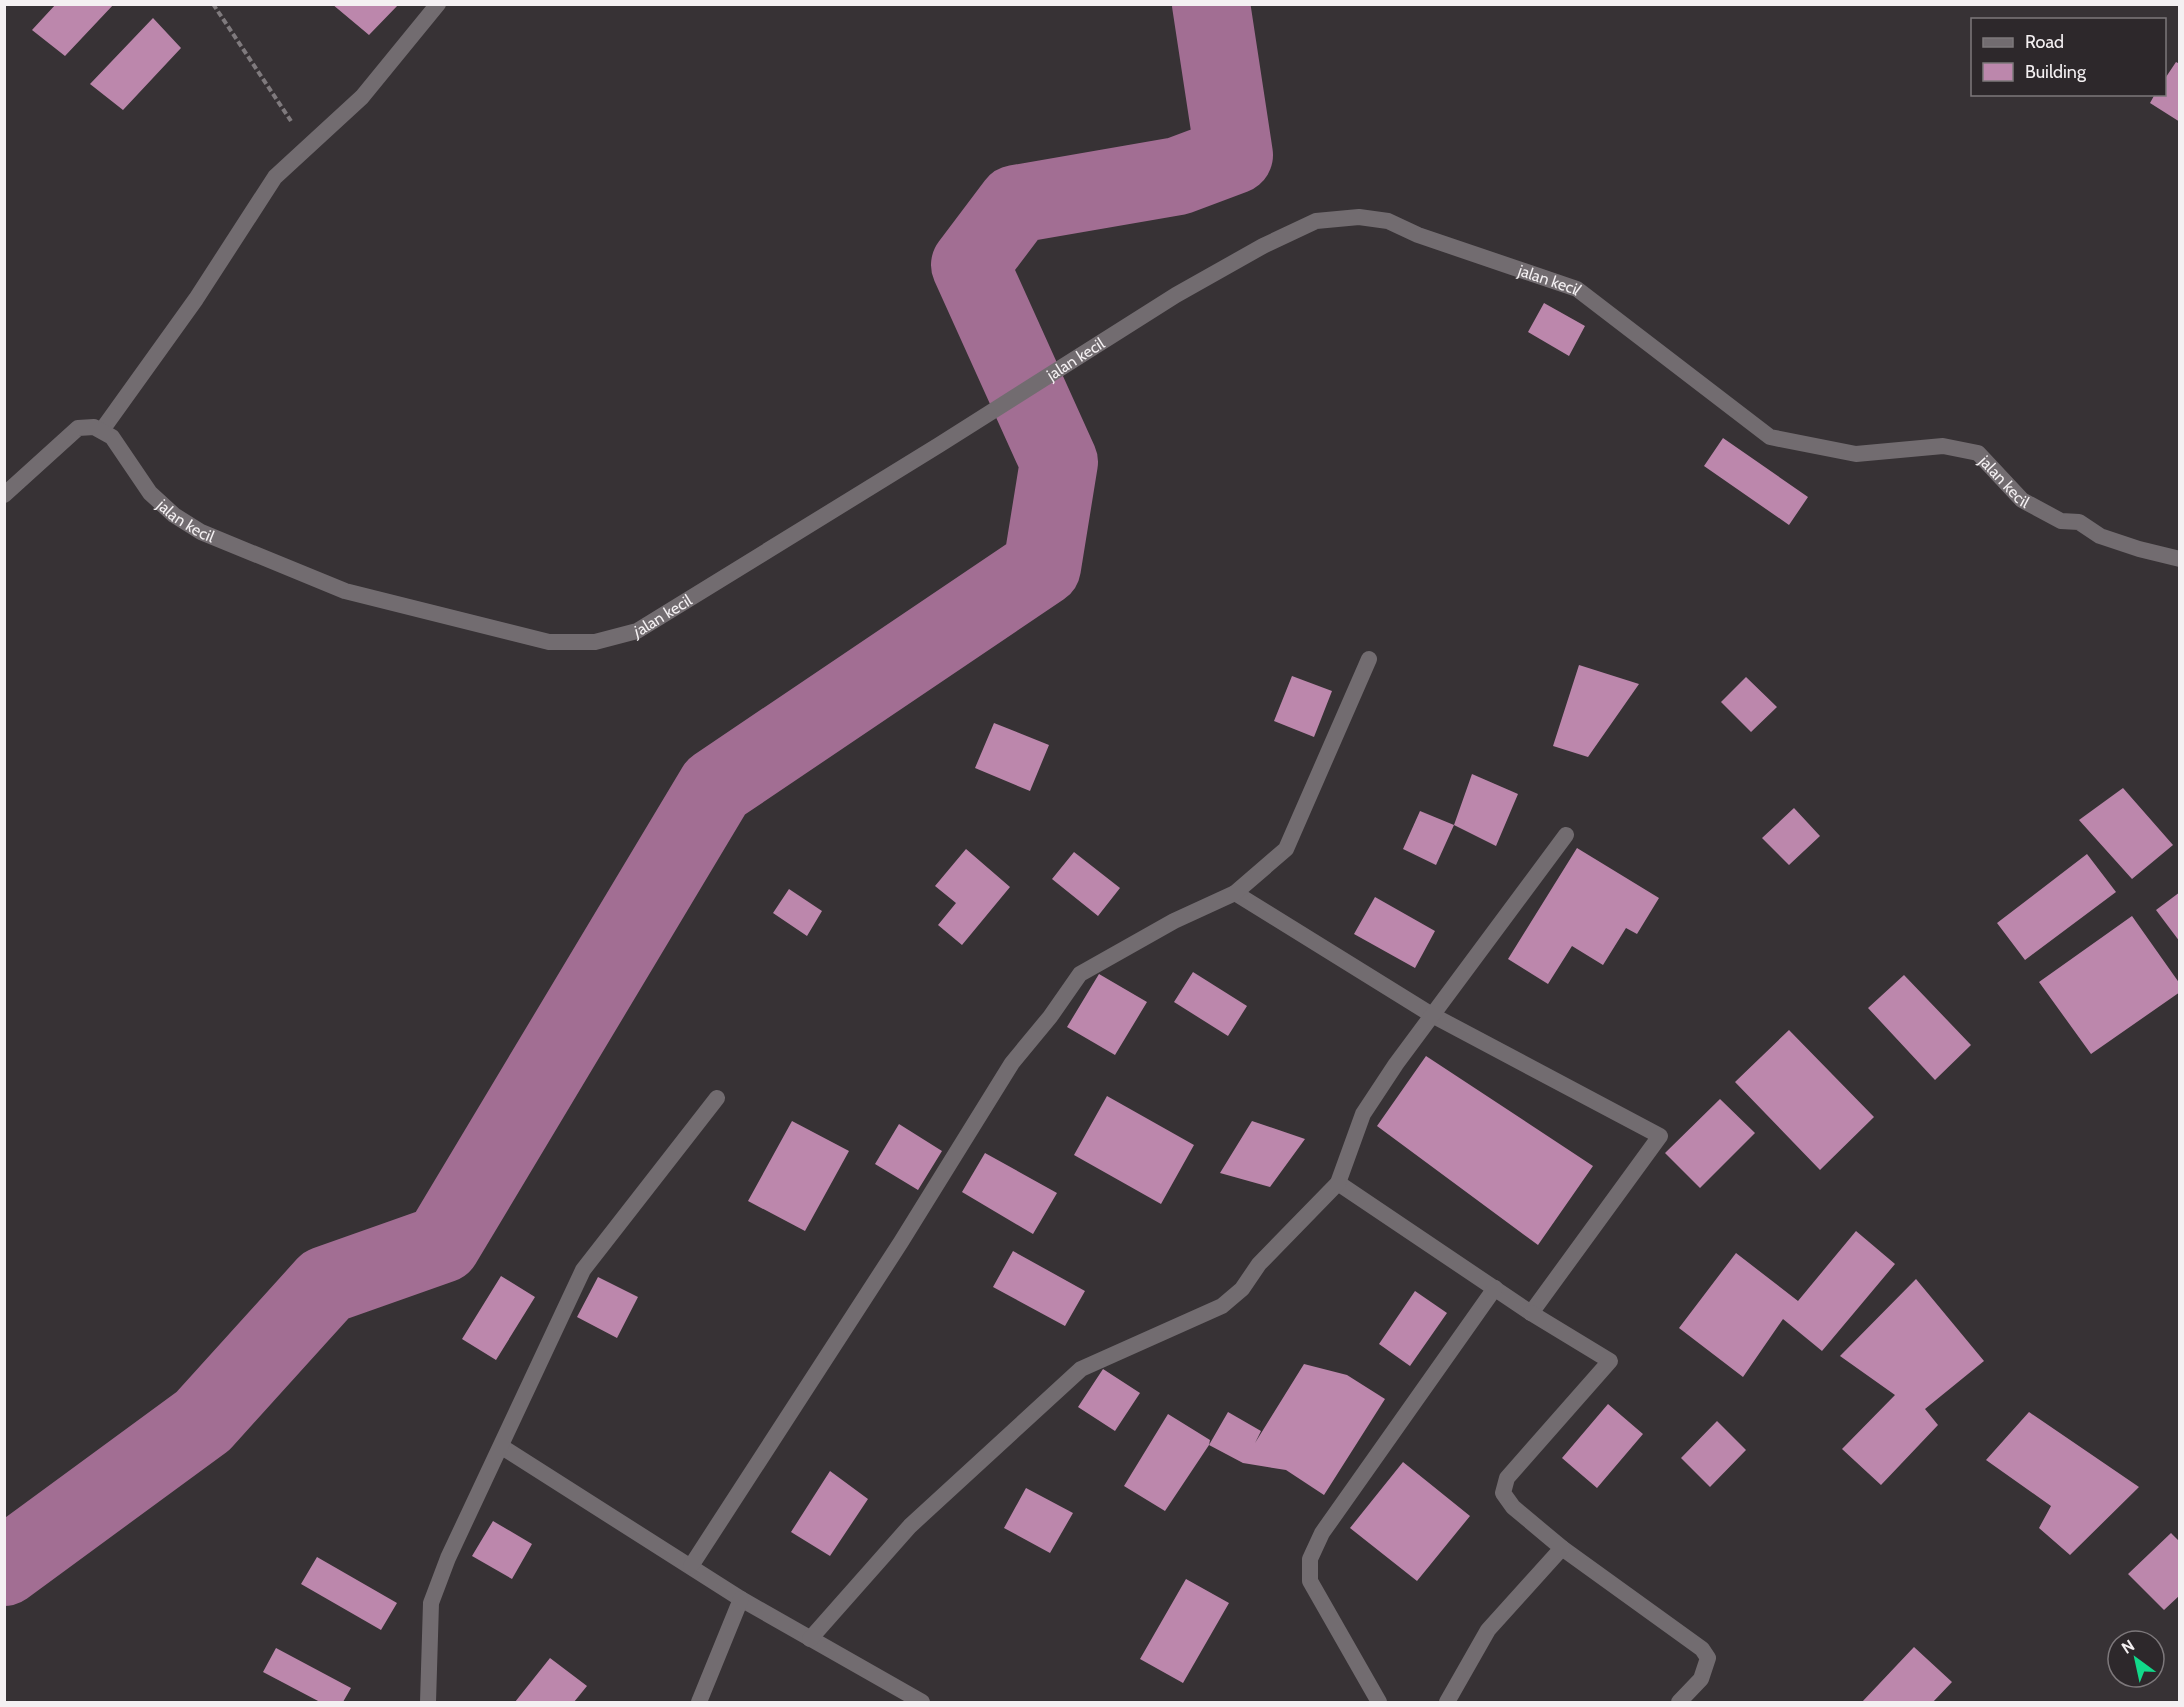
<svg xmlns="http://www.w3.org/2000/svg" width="2184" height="1707" font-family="Cabin,sans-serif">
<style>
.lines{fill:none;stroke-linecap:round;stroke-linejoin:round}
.river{stroke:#a26e93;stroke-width:78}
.building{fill:#bc87ac}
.path{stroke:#7f7a7d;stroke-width:4;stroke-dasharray:6 3;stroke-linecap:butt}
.minor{stroke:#726c70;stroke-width:16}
.labels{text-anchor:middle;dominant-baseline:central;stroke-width:6;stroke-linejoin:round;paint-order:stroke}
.street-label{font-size:16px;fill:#f4f0f2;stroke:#2d282b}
</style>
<rect width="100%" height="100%" fill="#373235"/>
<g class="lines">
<path class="river" d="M4,1567L203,1421L326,1285L442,1244L716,787L1042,567L1059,462L970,265L1016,204L1178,176L1234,155L1211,4"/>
</g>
<path class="building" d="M56,4H114L65,56L32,30Z
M332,4H399L369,35Z
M153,18L181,48L123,110L90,84Z
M2176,62L2180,64V122L2150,103L2155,94H2164V80Z
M1544,303L1585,326L1569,356L1528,332Z
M1723,438L1808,497L1789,525L1704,466Z
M1579,665L1639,684L1588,757L1553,746Z
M1292,676L1332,691L1314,737L1274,721Z
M1746,677L1777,707L1751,732L1721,702Z
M994,723L1049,745L1030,791L975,768Z
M1472,774L1518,794L1496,846L1454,825Z
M2123,788L2173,845L2132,879L2079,820Z
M1794,808L1820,836L1789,865L1762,838Z
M1420,811L1454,825L1436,865L1403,849Z
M1577,848L1659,898L1637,934L1626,928L1603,965L1572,946L1548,984L1508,959Z
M966,849L1010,887L962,945L938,925L956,903L935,886Z
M1074,852L1120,888L1098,916L1052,879Z
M2087,854L2116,892L2025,960L1997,923Z
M789,889L822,911L807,936L773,913Z
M2180,892V942L2156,910Z
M1375,897L1435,931L1415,968L1354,934Z
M2132,916L2180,984V992L2091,1054L2039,982Z
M1193,972L1247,1006L1228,1036L1174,1002Z
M1099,974L1147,1002L1115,1055L1067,1027Z
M1904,975L1971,1045L1935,1080L1868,1008Z
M1789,1030L1874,1117L1820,1170L1735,1082Z
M1426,1056L1593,1166L1538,1245L1377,1126Z
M1107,1096L1194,1145L1161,1204L1074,1155Z
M1720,1099L1755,1133L1700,1188L1665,1153Z
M792,1121L849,1151L805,1231L748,1201Z
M1252,1121L1305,1139L1270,1187L1220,1173Z
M899,1124L942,1151L918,1190L875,1164Z
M985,1153L1057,1193L1033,1234L962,1192Z
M1856,1231L1895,1264L1822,1351L1783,1319L1743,1377L1679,1328L1736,1253L1798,1301Z
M1013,1251L1085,1291L1065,1326L993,1287Z
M501,1276L535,1297L496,1360L462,1339Z
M598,1277L638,1297L617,1338L577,1317Z
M1916,1279L1984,1361L1925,1409L1938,1425L1881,1485L1842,1449L1895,1395L1840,1356Z
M1415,1291L1447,1313L1410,1366L1379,1344Z
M1304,1364L1347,1375L1385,1399L1324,1495L1286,1470L1243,1463L1209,1445L1228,1412L1261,1431L1255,1443Z
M1103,1369L1140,1393L1115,1431L1078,1407Z
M1608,1404L1643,1434L1597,1488L1562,1458Z
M2029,1412L2139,1487L2070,1555L2039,1528L2051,1506L1986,1460Z
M1168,1414L1210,1440L1209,1445L1165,1511L1124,1486Z
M1717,1421L1746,1450L1710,1487L1681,1458Z
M1403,1462L1470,1516L1417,1581L1350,1528Z
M830,1471L868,1499L830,1556L791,1532Z
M1026,1488L1073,1513L1050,1553L1004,1528Z
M493,1521L532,1544L512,1579L472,1556Z
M2171,1533L2180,1542V1595L2164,1610L2128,1574Z
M317,1557L397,1603L381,1630L301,1584Z
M1186,1579L1229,1603L1183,1683L1140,1659Z
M1914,1647L1952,1682L1933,1702H1862Z
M276,1648L351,1688L343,1702H320L263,1672Z
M550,1658L587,1686L574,1702H515Z"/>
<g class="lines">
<path class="path" d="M213,4L291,121"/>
<g class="minor">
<path d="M102,430L196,299L275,177L362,97L438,4"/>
<path id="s1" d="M4,495L78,428L94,427L112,437L150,493L174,515L201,532L345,591L549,642H595L637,631L939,445L1176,295L1263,246L1316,221L1359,217L1388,221L1418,235L1577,289L1770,437L1856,454L1943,446L1978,453L2022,500L2061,521L2079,522L2100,536L2139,549L2180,559"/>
<path d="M1235,893L1432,1015L1660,1136L1531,1313L1338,1183"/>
<path d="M502,1447L741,1599L922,1702"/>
<path d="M1562,1548L1702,1649L1708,1658L1701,1679L1679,1702"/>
<path d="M691,1566L901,1242L1012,1063L1050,1017L1080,974L1174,921L1235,893L1286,849L1369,659"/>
<path d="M810,1639L910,1526L1081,1369L1222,1306L1242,1289L1259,1264L1338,1183L1363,1114L1396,1064L1566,835"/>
<path d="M428,1702L431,1603L448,1558L583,1270L717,1098"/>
<path d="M699,1702L741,1599"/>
<path d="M1379,1702L1310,1581V1559L1322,1533L1495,1288"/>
<path d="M1447,1702L1488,1630L1562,1548L1513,1507L1503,1493L1507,1478L1610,1361L1531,1313"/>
</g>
</g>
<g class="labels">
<g class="street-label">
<text stroke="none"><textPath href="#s1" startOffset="1762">jalan kecil</textPath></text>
<text stroke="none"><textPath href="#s1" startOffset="1240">jalan kecil</textPath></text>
<text stroke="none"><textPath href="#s1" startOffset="2284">jalan kecil</textPath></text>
<text stroke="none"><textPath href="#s1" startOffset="250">jalan kecil</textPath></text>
<text stroke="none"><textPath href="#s1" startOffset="754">jalan kecil</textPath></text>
</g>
</g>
<rect width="2184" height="1707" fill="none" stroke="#f4f0f2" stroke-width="12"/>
<rect x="1971" y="18" width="195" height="78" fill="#2d282b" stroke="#7d787b" stroke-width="1.5"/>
<rect x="1983" y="38" width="30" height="9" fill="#726c70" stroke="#7d787b" stroke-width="1.5"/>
<text x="2025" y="48" font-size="18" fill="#f4f0f2">Road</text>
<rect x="1983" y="63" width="30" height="18" fill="#bc87ac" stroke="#7d787b" stroke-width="1.5"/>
<text x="2025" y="78" font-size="18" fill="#f4f0f2">Building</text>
<g transform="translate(2136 1659) rotate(327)"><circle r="28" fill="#2d282b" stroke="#7d787b" stroke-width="1.5"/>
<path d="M0-4.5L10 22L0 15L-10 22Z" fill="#12d98a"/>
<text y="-9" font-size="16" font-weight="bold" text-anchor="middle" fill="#f4f0f2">N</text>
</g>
</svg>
